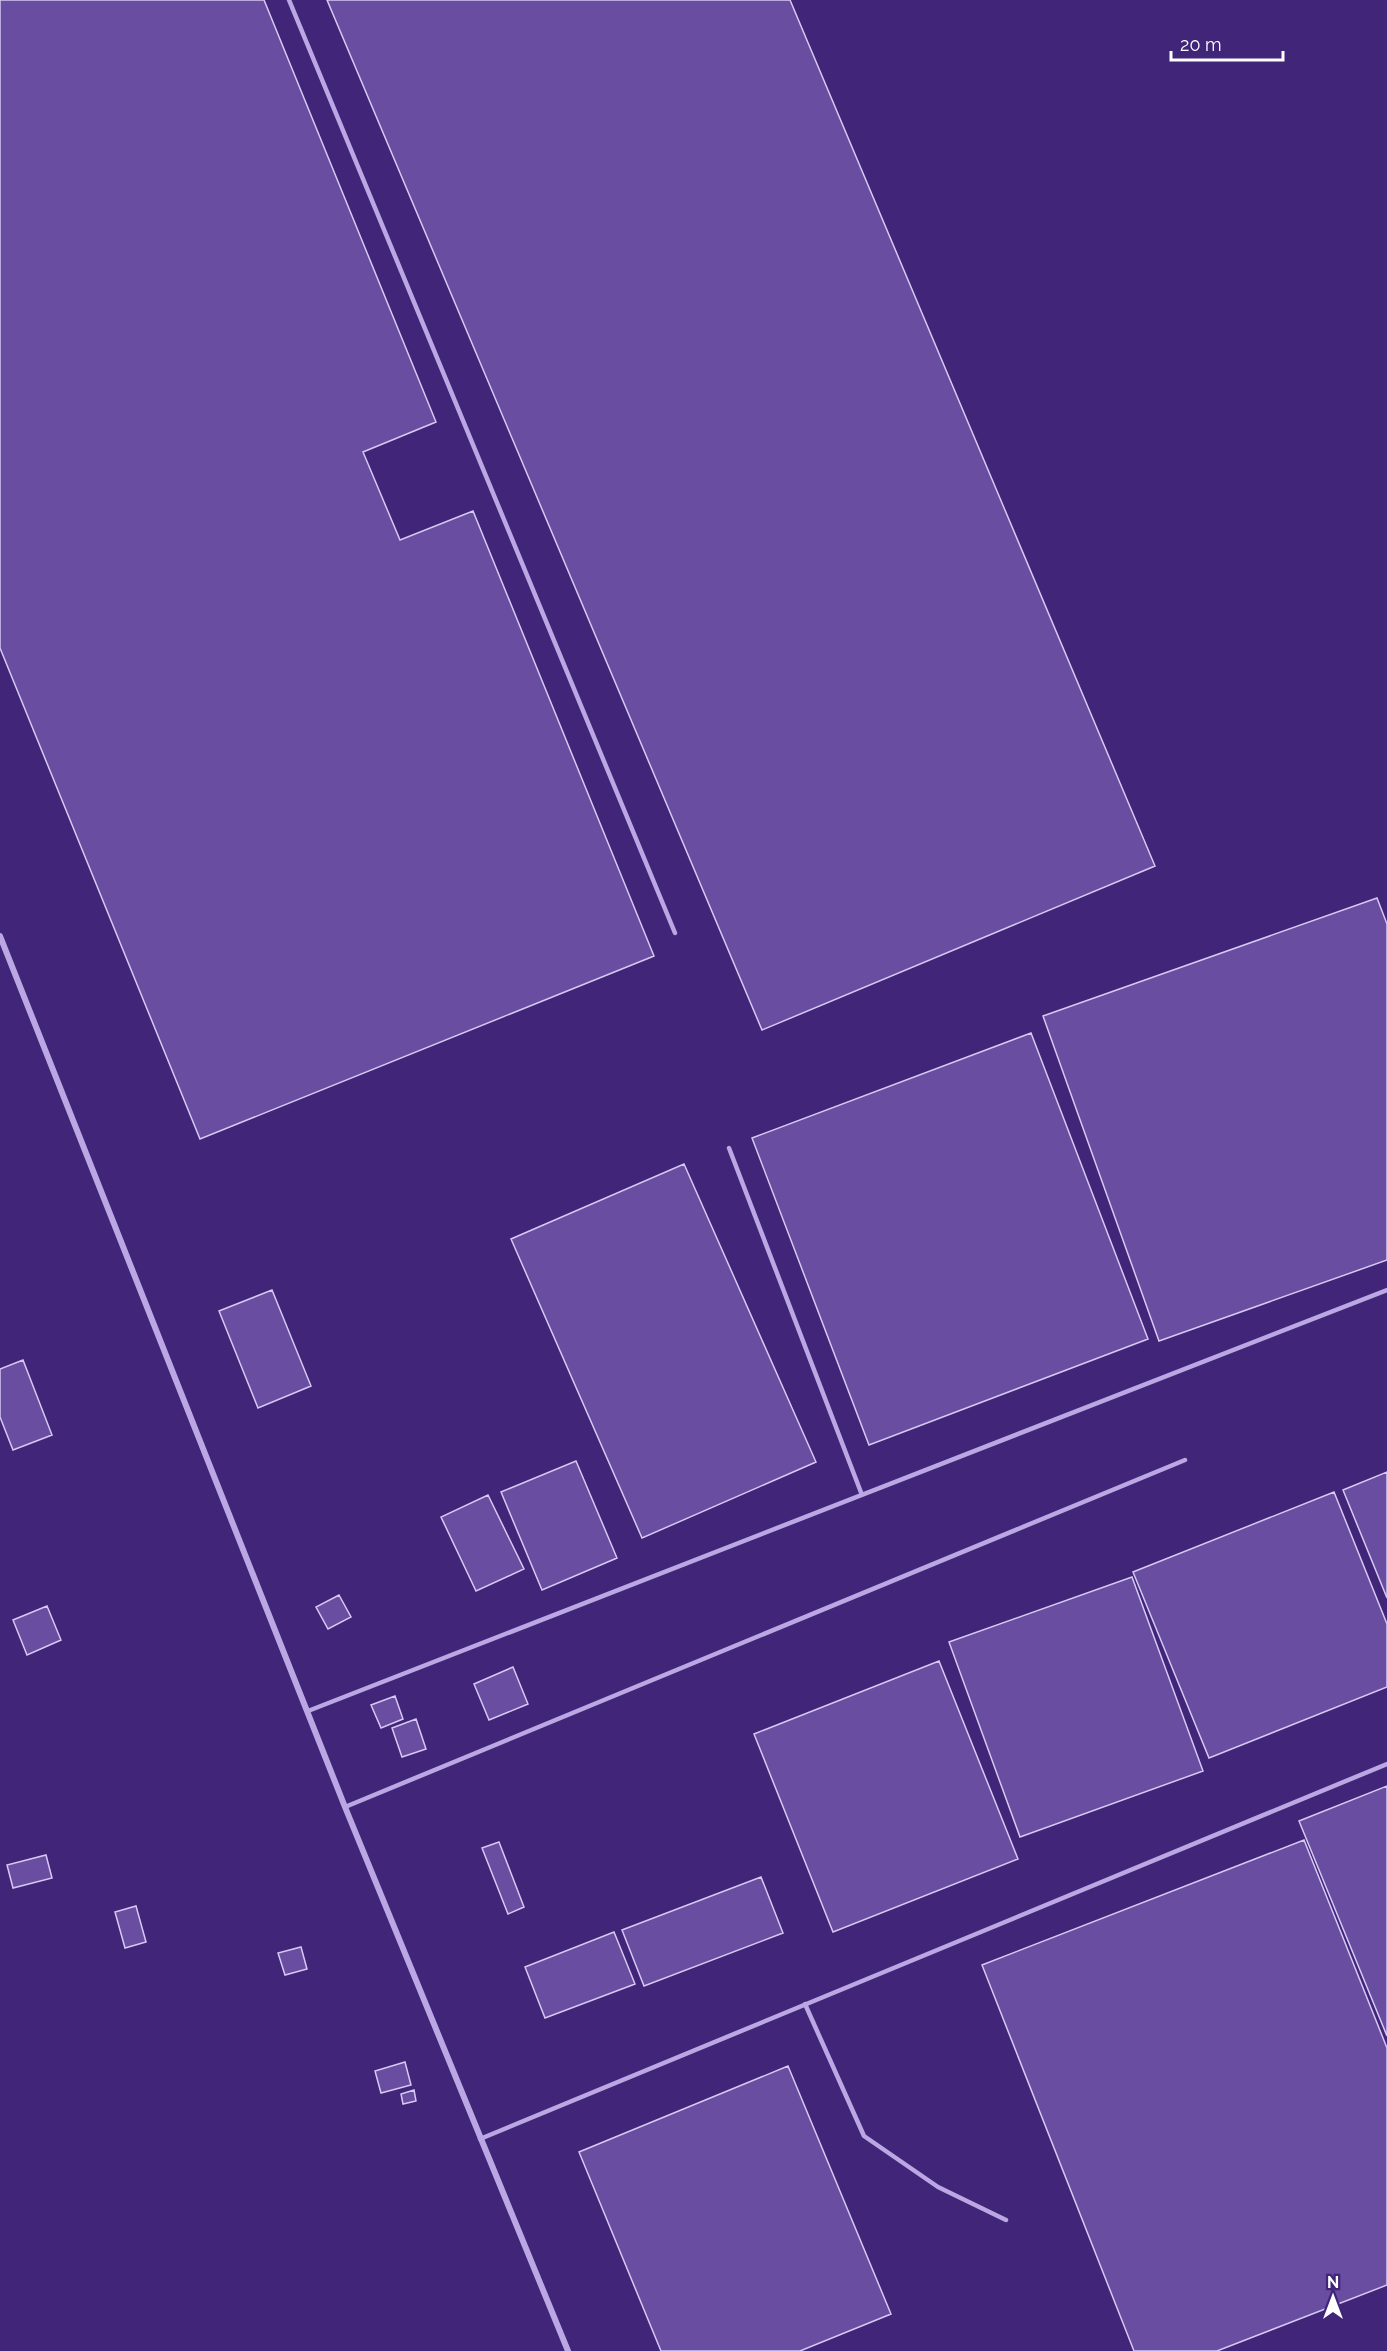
<svg xmlns="http://www.w3.org/2000/svg" width="1387" height="2351" font-family="Raleway,sans-serif">
<style>
.building{fill:#694da1;stroke:#d6c9f3;stroke-width:1.5}
.lines{fill:none;stroke-linecap:round;stroke-linejoin:round}
.lane{stroke:#baa7e3;stroke-width:4.5}
.street{stroke:#baa7e3;stroke-width:6}
</style>
<rect width="100%" height="100%" fill="#402578"/>
<path class="building" d="M0,0H264L436,422L363,452L400,540L473,511L654,956L200,1139L0,648Z
M327,0H790L1155,866L762,1030Z
M1377,898L1387,924V1260L1159,1341L1043,1016Z
M1031,1033L1148,1339L869,1445L752,1138Z
M684,1164L816,1462L642,1538L511,1239Z
M272,1290L311,1386L258,1408L219,1311Z
M23,1360L52,1435L13,1450L0,1417V1369Z
M576,1461L617,1558L542,1590L501,1492Z
M1387,1472V1598L1343,1490Z
M1334,1492L1387,1624V1687L1209,1758L1133,1572Z
M488,1495L524,1569L476,1591L441,1517Z
M1132,1577L1203,1771L1020,1837L949,1642Z
M339,1595L351,1617L328,1629L316,1607Z
M47,1606L61,1640L27,1655L13,1620Z
M939,1661L1018,1859L833,1932L754,1734Z
M513,1667L528,1704L489,1720L474,1684Z
M395,1696L403,1719L381,1728L371,1705Z
M416,1719L426,1749L402,1757L392,1728Z
M1387,1786V2036L1299,1821Z
M1304,1840L1387,2048V2285L1217,2351H1134L982,1965Z
M499,1842L524,1907L508,1914L482,1848Z
M46,1855L52,1878L13,1888L7,1865Z
M761,1877L783,1933L644,1986L622,1930Z
M136,1906L146,1942L125,1948L115,1912Z
M614,1932L635,1984L545,2018L525,1967Z
M301,1947L307,1969L285,1975L278,1953Z
M405,2062L411,2085L381,2093L375,2071Z
M788,2066L891,2314L800,2351H661L579,2152Z
M414,2090L416,2101L403,2104L401,2094Z"/>
<g class="lines">
<path class="lane" d="M289,0L675,933
M729,1148L862,1495
M308,1711L1387,1290
M345,1807L1185,1460
M805,2004L864,2136L938,2187L1006,2220
M480,2139L1387,1764"/>
<path class="street" d="M0,936L345,1807L568,2351"/>
</g>
<g transform="translate(1333 2297)" stroke="#402578" stroke-width="4.5" paint-order="stroke">
<path d="M0-4.5L10 22L0 15L-10 22Z" fill="#ffffff"/>
<text y="-9" font-size="16" font-weight="bold" text-anchor="middle" fill="#ffffff">N</text>
</g>
<path d="M1171 51v9h112v-9" fill="none" stroke="#ffffff" stroke-width="3"/>
<text x="1180" y="51" font-size="18" fill="#ffffff" stroke="#402578" stroke-width="4.5" paint-order="stroke">20 m</text>
</svg>
